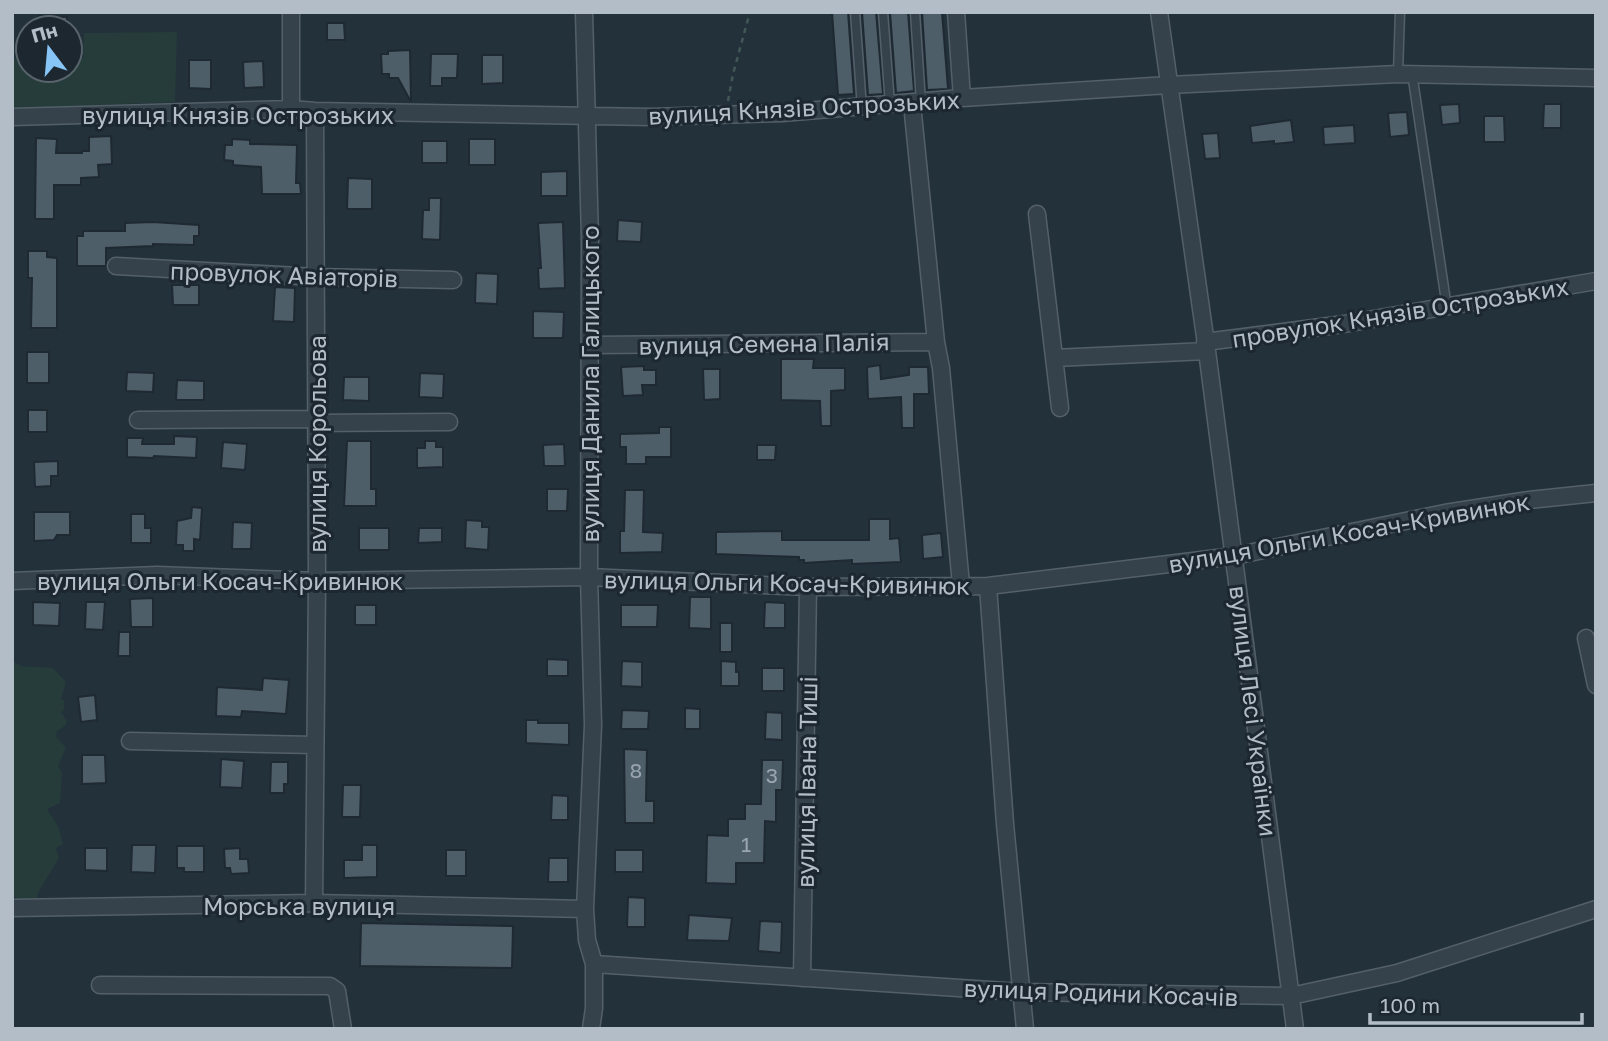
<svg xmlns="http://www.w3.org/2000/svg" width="1608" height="1041" font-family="'Golos Text',sans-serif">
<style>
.green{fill:#253c3a}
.building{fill:#4e5e69;stroke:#1e2932;stroke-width:2}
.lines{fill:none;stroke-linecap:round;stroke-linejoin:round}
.lane-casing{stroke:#546069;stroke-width:11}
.street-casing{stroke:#546069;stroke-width:19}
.path{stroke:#425857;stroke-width:2.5;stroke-dasharray:5 5;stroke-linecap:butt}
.lane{stroke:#36424b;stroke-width:8}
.street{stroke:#36424b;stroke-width:16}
.labels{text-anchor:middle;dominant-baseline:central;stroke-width:6;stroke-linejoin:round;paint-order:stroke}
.number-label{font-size:21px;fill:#99a5b0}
.street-label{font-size:24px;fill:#b2bdc7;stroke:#1c2730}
</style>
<rect width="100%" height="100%" fill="#23313b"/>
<path class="green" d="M177,32L175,102L12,108V59H28V70H70V59L83,58L84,33Z
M12,661L22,666L53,668L66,682L61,699L64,700V710L61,712L67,721L65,726L57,731L56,736L66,748L58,766L62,773L60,803L47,809L59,828L63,844L56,848L59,858L39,891L36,900L18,899L12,895Z"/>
<path class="building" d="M832,12H848L854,94L838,95Z
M862,12H876L883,94L868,95Z
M890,12H908L914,91L896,93Z
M922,12H942L948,89L927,90Z
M39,16L67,17V28H38Z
M327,23H344L345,40H327Z
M410,50L411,102L398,78H389V74H382L381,54H388V51Z
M431,54H458L457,78H442V86H430Z
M482,55H503V83L482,84Z
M189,60H211V89L189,88Z
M263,61L264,87L244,88L243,62Z
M1459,104L1460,123L1442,125L1440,105Z
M1544,104H1561V128H1543Z
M1407,112L1409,135L1390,137L1388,113Z
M1484,116H1504L1505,142H1484Z
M1291,120L1294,142L1274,144V141L1252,143L1250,126Z
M1354,125L1355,143L1324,145L1323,127Z
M1218,133L1220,158L1205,159L1202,134Z
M111,136L112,164L98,165L99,177L81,178V185H54V219H35L36,138L57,139L56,153H82V151H89V137Z
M232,139L250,140V144L297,145L296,183H300L301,194H262L261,167L233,165V161L224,160L225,145H232Z
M469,139H495V165H469Z
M422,141H447V163H422Z
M567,171V196H541V172Z
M348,178L372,179V209H347Z
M429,198H441L440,240L422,239L423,210H429Z
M618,220L642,222L641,242L617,241Z
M153,222L199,225V236H194V245L153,244V246L106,248V266H77V236H83V231H125V223Z
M563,222L565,288L539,289L538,268H541L538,223Z
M28,251H47V257L57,258V328H31L32,278H28Z
M476,273L498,274L497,304L475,303Z
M172,285H199V305H173Z
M275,287L295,288L294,322L273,321Z
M533,311L564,312L563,338H533Z
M27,352H49V383H27Z
M781,359H814L813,368H845V390L831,391V426H821L820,401L781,400Z
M880,365L881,379L909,375V367H928L929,394H914V428H902L901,397L868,399L867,367Z
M644,366V370H656V385H642L643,395L623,396L621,367Z
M703,369H720V399L704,400Z
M127,372L154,373L153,392L126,391Z
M420,373L444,374L443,398L419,397Z
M344,377H369V401L343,400Z
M177,380L204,381V400H176Z
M28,410H47V432H28Z
M659,427H671V457H646V464H626V447H620V434L659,433Z
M174,436L197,437L196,458L154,456L153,458L127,457V438H143L142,444H174Z
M347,441H371V489H376V506H344Z
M425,441H436V447H443V467L417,468V448H425Z
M223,442L247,444L245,470L221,468Z
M564,444L565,466H544L543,445Z
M757,445H776L775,460H757Z
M58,461V476H51V486L35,487L34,462Z
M547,489H568L567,511H547Z
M625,490H644L643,532L663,533L662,552L620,553V531H624Z
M192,507L202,508L200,540L194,539V551H183V545H176L177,521L191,518Z
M34,512H70V535H57L54,540L34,541Z
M131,514H145V528H151V543H131Z
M869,519H890V539L899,538L901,562L852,564V560L804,563V560H799V557L716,554V532L782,531V540H869Z
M466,520L482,521V527H489L488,550L465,548Z
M233,522L252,523L251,549H232Z
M359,528H389V550H359Z
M419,528H442V542L418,543Z
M941,533L943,557L923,559L922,535Z
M690,597H711V629L689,628Z
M153,598V627H131L130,599Z
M33,602L60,603L59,626L33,625Z
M86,602H105L103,630L85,629Z
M765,602L785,603V628H764Z
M355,605H376V625H355Z
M621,605H658L657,627H621Z
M720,623H732V652H720Z
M119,632H130V656H118Z
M547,659L568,660V676H547Z
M622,661L642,662V687L621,686Z
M721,661L736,662V672H739V686H721Z
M762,668H784V691H762Z
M263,678L289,680L286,714L242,711L241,717L216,716L217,687L262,690Z
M95,695L97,720L81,722L78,697Z
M685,708L700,709V729H685Z
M622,710L649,711L648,729H621Z
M766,712L782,713V740L765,739Z
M526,720H538V723H569V745L526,743Z
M624,749L647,750L646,801H654V823H625Z
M82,755H105L106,783L82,784Z
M221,759L244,761L242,788L220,787Z
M762,760H783L782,790H776V822L765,821L764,863H736V884L706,883L707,835L728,836V819H745V804H761Z
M271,762H288V784H284V793H270Z
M343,785H361L360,817H342Z
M552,795L568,796V820H551Z
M132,845H156L155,873L131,872Z
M362,845H377V877L344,878V860H362Z
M177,846H204V872H184V868H177Z
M85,848H107V871L85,870Z
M240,848V859H248L249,873L231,874L230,868H225L224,849Z
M446,850H466V876H446Z
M615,850H643V872H615Z
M549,858H568V882H548Z
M628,897L645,898V927H627Z
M689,915L732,918L729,941L687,940Z
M760,921L782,922L781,953L758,951Z
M361,923L513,926L512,968L360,966Z"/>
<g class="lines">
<g class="lane-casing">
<path id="lane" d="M855,12L862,108
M883,12L890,105
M915,12L921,103
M1412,73L1447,308
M1398,74L1400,12"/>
</g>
<g class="street-casing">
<path id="street" d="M291,12V109
M584,12L590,239L589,577L593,725L585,909L587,940L594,964V1008L591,1029
M956,12L962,98
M1159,12L1207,351L1295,1029
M912,104L936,342L941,368L961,585
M12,117L291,109L315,111L652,117L782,113L962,98L1169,85L1398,74L1596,78
M1037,214L1060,408
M116,266L316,277L453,280
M1205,342L1344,324L1596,281
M591,345L936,342
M1054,358L1207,351
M138,420L315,419
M315,423L449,422
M12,581L157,575L317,581L589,577L808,587L988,586L1234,556L1445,513L1529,500L1596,493
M988,586L1005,824L1025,1029
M1586,638L1596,685
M130,741L315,745
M314,903L317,581L315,111
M12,908L314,903L585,909
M594,964L1020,992L1291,996L1397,973L1596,909
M802,978L808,587
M100,985L330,986L337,991L343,1029"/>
</g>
<path class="path" d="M728,101L733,74L750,12"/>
<use href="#lane" class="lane"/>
<use href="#street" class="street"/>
</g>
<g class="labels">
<g class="number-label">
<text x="636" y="770">8</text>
<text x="772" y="775">3</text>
<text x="746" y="844">1</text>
</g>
<g class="street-label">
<text transform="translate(804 107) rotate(-3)">вулиця Князів Острозьких</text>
<text x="238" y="114">вулиця Князів Острозьких</text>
<text transform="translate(284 274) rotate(2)">провулок Авіаторів</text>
<text transform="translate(1400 312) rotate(-9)">провулок Князів Острозьких</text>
<text transform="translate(764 343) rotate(-1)">вулиця Семена Палія</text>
<text transform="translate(589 384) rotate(-90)">вулиця Данила Галицького</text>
<text transform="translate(316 444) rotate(-90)">вулиця Корольова</text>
<text transform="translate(1349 532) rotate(-10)">вулиця Ольги Косач-Кривинюк</text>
<text x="220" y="580">вулиця Ольги Косач-Кривинюк</text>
<text transform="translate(787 582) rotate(1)">вулиця Ольги Косач-Кривинюк</text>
<text transform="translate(1254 711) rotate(83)">вулиця Лесі Українки</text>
<text transform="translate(806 782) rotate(-89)">вулиця Івана Тиші</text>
<text x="299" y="905">Морська вулиця</text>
<text transform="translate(1101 992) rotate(2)">вулиця Родини Косачів</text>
</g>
</g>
<rect width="1608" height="1041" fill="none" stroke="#b2bdc7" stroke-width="28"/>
<g transform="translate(49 49) rotate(344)"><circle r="33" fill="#1c2730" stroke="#58636c" stroke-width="2"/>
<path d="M0-5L12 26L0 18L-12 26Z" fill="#87c5f6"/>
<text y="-10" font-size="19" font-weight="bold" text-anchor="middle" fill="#b2bdc7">Пн</text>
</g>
<path d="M1370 1013v10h212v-10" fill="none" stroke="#b2bdc7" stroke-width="3.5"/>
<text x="1380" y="1013" font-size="21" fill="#b2bdc7" stroke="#1c2730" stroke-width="5" paint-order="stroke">100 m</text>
</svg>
